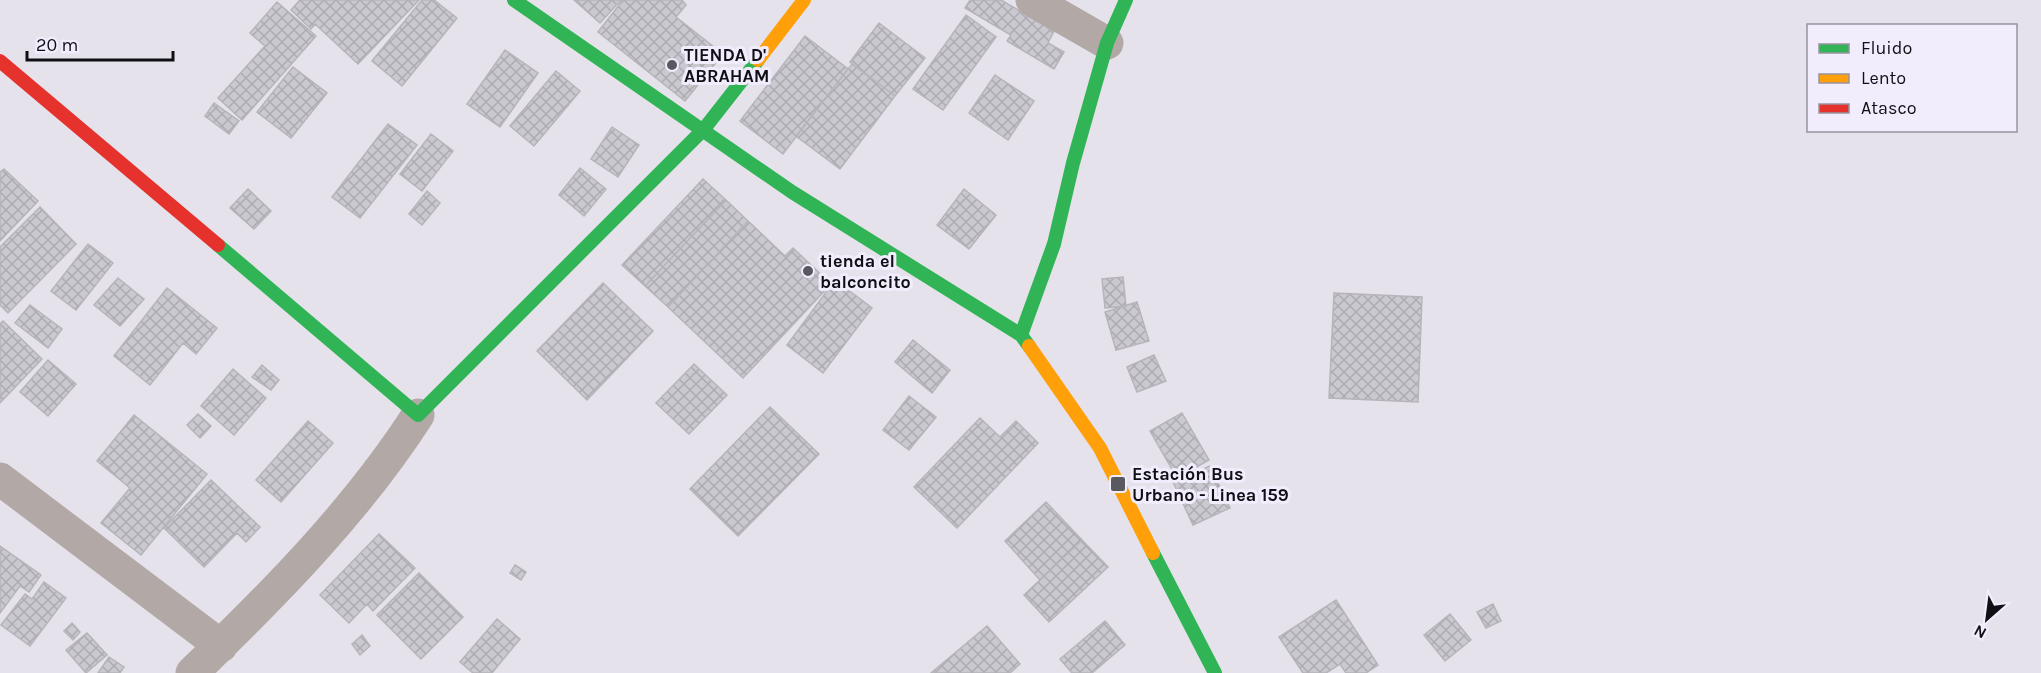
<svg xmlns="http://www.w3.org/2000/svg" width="2041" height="673" font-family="Karla,sans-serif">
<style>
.building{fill:url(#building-cross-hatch);stroke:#b6b4bb;stroke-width:1.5}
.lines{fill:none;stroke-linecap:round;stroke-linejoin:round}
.street{stroke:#b2a8a6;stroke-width:33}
.fast{stroke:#30b455;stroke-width:14}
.slow{stroke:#ff9f0a;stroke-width:14}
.jam{stroke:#e5322d;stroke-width:14}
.poi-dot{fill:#5b5960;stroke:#f1edfc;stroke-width:2}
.labels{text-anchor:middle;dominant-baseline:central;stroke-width:6;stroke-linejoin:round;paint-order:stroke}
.poi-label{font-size:18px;font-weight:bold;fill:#100f14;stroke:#f1edfc;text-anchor:start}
</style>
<defs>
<pattern id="building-cross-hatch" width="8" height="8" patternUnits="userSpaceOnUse" patternTransform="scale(1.5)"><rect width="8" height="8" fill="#cbc9d0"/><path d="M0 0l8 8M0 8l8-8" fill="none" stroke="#adabb2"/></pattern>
</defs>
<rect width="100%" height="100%" fill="#e5e2ec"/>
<path class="building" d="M300,0H419L358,64L315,24L311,29L291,10Z
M422,0H434L457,18L402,86L372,61Z
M574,0H621L600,23Z
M623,0H682L686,5L676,17L723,54L685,101L598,32Z
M970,0H1001L1054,31L1048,43L1064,52L1054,69L1007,41L1011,35L965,8Z
M277,2L316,36L242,120L218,98L265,46L250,33Z
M966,15L996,37L943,110L913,89Z
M879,23L925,58L895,96L850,62Z
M805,36L848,69L783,154L740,121Z
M505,50L538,73L500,127L467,104Z
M852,64L895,96L840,169L796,136Z
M293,67L327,93L291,138L257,112Z
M556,71L580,91L534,146L510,126Z
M995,75L1034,101L1008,140L969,113Z
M214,103L239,121L229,134L205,116Z
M388,124L417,145L360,218L332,197Z
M612,127L639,145L618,177L591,159Z
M431,134L453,151L422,191L400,174Z
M580,168L606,189L584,216L559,195Z
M4,169L38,201L0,241V172Z
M703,179L726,200L645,286L622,265Z
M248,189L271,211L254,229L230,208Z
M964,189L996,215L969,249L937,225Z
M427,191L440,203L422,225L409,214Z
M726,200L748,221L668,307L645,286Z
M40,207L76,244L8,313L0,305V247Z
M748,221L785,256L793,248L831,284L743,378L668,307Z
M88,244L113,263L76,310L51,291Z
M1123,277L1126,306L1105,308L1102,279Z
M118,278L144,299L120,326L94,305Z
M835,280L872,308L823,373L787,345Z
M603,283L653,331L587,400L537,351Z
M167,288L217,328L196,354L183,343L150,385L114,356Z
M1334,293L1422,297L1418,402L1329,398Z
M1137,302L1149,341L1116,350L1105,312Z
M30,305L62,329L48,348L15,323Z
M3,321L42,359L0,403V324Z
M913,340L950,370L932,393L895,362Z
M1154,355L1166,381L1137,392L1127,367Z
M48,360L76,384L48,416L20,392Z
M694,364L727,395L689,434L656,403Z
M262,365L279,380L271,390L252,377Z
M233,369L266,398L234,435L201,406Z
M909,396L936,417L909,450L883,430Z
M770,407L819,454L738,536L690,489Z
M1182,413L1209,460L1177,478L1150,431Z
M198,414L211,426L200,438L187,425Z
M134,415L207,474L141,555L101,523L130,488L97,461Z
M980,418L1000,437L1016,421L1038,443L957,528L914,487Z
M308,421L333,443L281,502L256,480Z
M1210,466L1230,508L1193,525L1173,482Z
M211,480L260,527L246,542L237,533L204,567L164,528Z
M1046,502L1082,540L1040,580L1005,541Z
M379,534L415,568L373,611L367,604L349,623L320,595Z
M1082,540L1108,567L1049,622L1024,595Z
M0,546L41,575L29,592L20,586L0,613Z
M515,565L526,572L521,580L510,573Z
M419,573L463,617L421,659L377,615Z
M44,582L66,598L30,646L1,625L25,594L32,599Z
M1336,600L1378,665L1366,673H1346L1340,664L1326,673H1303L1279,637Z
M1493,604L1501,621L1486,628L1477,612Z
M1450,614L1471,640L1445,661L1424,635Z
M497,619L520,639L492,673H473L460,662Z
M1105,621L1125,645L1092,673H1072L1060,659Z
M72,623L80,632L73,640L64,631Z
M987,626L1020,664L1010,673H931Z
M87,633L107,655L86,673L66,650Z
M362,635L370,646L360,655L352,644Z
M109,657L124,667L120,673H98Z"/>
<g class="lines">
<path class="street" d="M1032,0L1107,43
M0,479L221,646
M192,673C274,594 357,510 418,415"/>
<path class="fast" d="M514,0L792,192L1021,335L1029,346
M218,245L418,415L704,129L758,60
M1021,335L1054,244L1073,163L1107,43L1126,0
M1153,553L1215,673"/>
<path class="slow" d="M758,60L804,0
M1029,346L1100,448L1153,553"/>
<path class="jam" d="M0,61L218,245"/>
</g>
<g class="poi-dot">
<circle cx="672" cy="65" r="6"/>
<circle cx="808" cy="271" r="6"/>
<rect x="1110" y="476" width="16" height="16" rx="3"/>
</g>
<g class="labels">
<g class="poi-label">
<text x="684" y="55">TIENDA D'<tspan x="684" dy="21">ABRAHAM</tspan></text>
<text x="820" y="261">tienda el<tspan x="820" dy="21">balconcito</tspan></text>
<text x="1132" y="474">Estación Bus<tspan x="1132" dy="21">Urbano - Linea 159</tspan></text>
</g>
</g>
<rect x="1807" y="24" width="210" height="108" fill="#f1edfc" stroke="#97949f" stroke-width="1.5"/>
<rect x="1819" y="44" width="30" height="9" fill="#30b455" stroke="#97949f" stroke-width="1.5"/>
<text x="1861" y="54" font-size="18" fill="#100f14">Fluido</text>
<rect x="1819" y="74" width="30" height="9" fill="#ff9f0a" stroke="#97949f" stroke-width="1.5"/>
<text x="1861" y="84" font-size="18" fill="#100f14">Lento</text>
<rect x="1819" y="104" width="30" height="9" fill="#e5322d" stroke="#97949f" stroke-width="1.5"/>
<text x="1861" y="114" font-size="18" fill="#100f14">Atasco</text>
<g transform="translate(1987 619) rotate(208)" stroke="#f1edfc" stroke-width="4.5" paint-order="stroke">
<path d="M0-4.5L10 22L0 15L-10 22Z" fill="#100f14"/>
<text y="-9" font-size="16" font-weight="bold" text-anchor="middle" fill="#100f14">N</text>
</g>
<path d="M27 51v9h146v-9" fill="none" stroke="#100f14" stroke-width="3"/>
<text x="36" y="51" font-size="18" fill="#100f14" stroke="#f1edfc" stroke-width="4.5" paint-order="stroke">20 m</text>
</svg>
